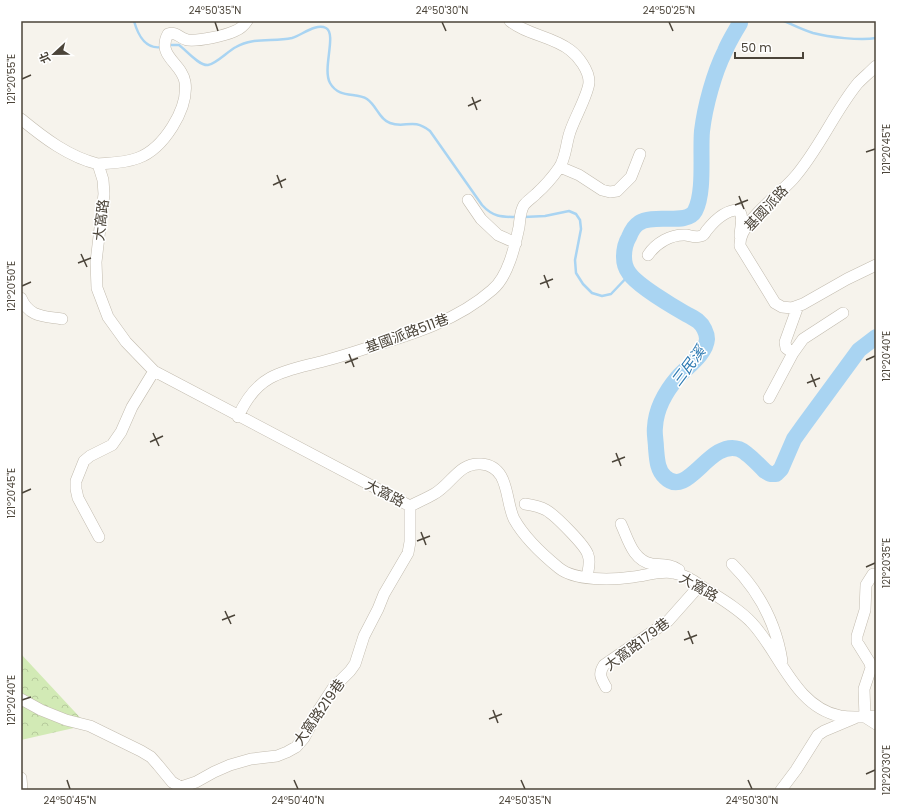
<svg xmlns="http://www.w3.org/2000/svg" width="897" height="811" font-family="Poppins,'Noto Sans TC',sans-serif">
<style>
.forest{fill:url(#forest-crowns)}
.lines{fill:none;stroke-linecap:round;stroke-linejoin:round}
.stream{stroke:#a9d4f2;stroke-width:2.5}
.river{stroke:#a9d4f2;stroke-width:16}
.minor-casing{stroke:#c2bbae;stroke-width:12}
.minor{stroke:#fff;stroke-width:11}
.ticks{fill:none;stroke:#4b4439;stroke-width:1.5}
.labels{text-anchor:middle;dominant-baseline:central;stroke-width:3;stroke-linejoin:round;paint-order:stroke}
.street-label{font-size:14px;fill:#4b4439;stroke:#fff}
.water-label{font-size:15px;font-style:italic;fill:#2e7ab2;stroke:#fff}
.neatline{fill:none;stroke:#4b4439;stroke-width:1.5}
.ticks-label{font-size:10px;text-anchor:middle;fill:#4b4439}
</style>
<defs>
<pattern id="forest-crowns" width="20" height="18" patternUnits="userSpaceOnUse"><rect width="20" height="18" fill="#d2eab5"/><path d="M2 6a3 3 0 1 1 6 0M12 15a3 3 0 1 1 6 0" fill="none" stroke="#b6ca9c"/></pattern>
</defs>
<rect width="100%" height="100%" fill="#f6f3ec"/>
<path class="forest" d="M21,654L87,725L21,740Z"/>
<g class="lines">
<path class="stream" d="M134,21C138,35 145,50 162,47
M784,21C793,25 803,30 813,33C828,37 861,41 876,38
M740,23L746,21
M168,45H179C186,50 199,66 208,65C216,64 228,51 236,47C253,37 273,42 292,38C302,35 316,23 326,28C337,34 322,69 330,83C339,99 356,92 367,99C377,106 379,119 390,123C406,129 412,117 430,131L482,205C493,217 501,217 517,217
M524,217L545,216L569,211L576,214L580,220L581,229L575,260L576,273L583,284L592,293L602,296L611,294L630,274"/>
<path class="river" d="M740,23C735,32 729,41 725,51C714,73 705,106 702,131C700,153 705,192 695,211C687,226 654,213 639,223C634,226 631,232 629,237C626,242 624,250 624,257C624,262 626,269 629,273C637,285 672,306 686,314C690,316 694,318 698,321C703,325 707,333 707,339C706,354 687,367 678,377C666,391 656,409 655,427C654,434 656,441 656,448C657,458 657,470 665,477C688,500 709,439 739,449C747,452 759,465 765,471L770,474H776L781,469L794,439L804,425L859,350L876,337"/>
<g class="minor-casing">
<path id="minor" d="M876,66C870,72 864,77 858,83C834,112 819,150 793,179C779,195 738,223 740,246L775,303L782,307L792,308L803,304L847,279L876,265
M21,119C44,138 69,157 98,164L103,180L104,194L96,262L97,288L108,317L126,342L154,371L410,506C418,502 427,498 434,494C451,485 459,462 481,464C510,466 505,501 514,519C524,537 543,555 559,568C575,581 612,580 633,577C646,576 660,570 674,573C685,575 693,580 701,586C718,597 738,608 752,623C780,653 795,707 840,716C852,718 864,717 876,716
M98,164C111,163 125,163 138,158C163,149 189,109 185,82C182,63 156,56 168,34C177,31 180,39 188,40C200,41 224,36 235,31C240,29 245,24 247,21
M560,167L579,175L602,190L610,192L617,191L631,177L640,154
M468,200L481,219L498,235L516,243
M648,255C656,243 671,234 686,235C691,236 696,238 701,236C705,235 705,232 707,230C715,220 725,210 738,210C745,216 740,227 740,236
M21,298C29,317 43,316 62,319
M793,353L803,339L843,313
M769,398L793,353L786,348L785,342L798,306
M238,417C245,401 254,387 270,378C286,369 306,366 324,361C339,357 355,352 370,347C413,334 458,320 492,290C508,277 515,246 519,227C520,220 520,211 524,205C527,201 532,198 536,194C545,186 552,178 559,168C566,158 566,143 570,132C574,119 589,93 589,82C589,70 578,56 570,50C552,36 527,35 510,21
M525,504C532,505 539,506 546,510C555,515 586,546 588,555C591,562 588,570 587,577
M621,524C628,539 633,561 652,564C662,565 671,564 679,570
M99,537L78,498L76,489V481L84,461L90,456L112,445L121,432L132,407L154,371
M732,564C759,591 776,623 782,661
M873,574L866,585L865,610L857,636V642L870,663L871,668L864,689L865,717L876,724
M606,687C601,678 598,674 604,665L668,621L700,585
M21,699L41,710L66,720L90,726L141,751L151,757L158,765L172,782L177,785L181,787L196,782L214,772L230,765L251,759L277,756L287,752L296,747L304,738L318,711L333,688L350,671L355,664L364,636L378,609L384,594L408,553L410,542V506
M21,778L22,790
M781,790L796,770L818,735L824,731L855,718"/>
</g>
<use href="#minor" class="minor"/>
</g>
<path class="ticks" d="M215,22L218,31M442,22L446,31M669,22L673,31M22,79L31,75M472,97L477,110M468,106L481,100M866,152L875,149M277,175L282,188M273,185L286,179M739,196L744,209M735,205L748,200M81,254L87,267M78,263L91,258M544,275L549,288M540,284L553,279M22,286L31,282M349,354L354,367M866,360L875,356M345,363L358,358M811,374L816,387M807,383L820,378M153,433L159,446M150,442L163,436M616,453L621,466M612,462L625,457M22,493L31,489M421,532L426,545M417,541L430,536M866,567L875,563M225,611L231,624M222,620L235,615M688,631L693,644M684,640L697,635M22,700L31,697M493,710L498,723M489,719L502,714M866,774L875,770M67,780L70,789M294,780L298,789M521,780L525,789M748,780L752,789"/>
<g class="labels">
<g class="street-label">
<text transform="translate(766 208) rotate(-47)">基國派路</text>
<text transform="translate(101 220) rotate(-83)">大窩路</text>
<text transform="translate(407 333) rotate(-20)">基國派路511巷</text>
<text transform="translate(385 493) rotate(27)">大窩路</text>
<text transform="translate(699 587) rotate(30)">大窩路</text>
<text transform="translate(637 644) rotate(-37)">大窩路179巷</text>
<text transform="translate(319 712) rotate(-55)">大窩路219巷</text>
</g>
<g class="water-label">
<text transform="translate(688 366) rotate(-53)">三民溪</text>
</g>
</g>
<rect width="897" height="811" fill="none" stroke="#ffffff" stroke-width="44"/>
<g transform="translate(54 54) rotate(248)" stroke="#ffffff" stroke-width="3" paint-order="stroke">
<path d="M0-3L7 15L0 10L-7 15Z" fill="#4b4439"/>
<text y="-6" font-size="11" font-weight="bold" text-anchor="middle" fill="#4b4439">北</text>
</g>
<path d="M735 52v6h68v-6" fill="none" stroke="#4b4439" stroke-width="2"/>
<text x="741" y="52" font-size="12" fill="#4b4439" stroke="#ffffff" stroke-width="3" paint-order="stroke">50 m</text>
<rect x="22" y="22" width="853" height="767" class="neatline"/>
<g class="ticks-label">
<text x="215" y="14">24°50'35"N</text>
<text x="442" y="14">24°50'30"N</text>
<text x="669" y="14">24°50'25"N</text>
<text transform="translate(11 79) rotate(-90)" y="4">121°20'55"E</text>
<text transform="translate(886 149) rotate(-90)" y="4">121°20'45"E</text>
<text transform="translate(11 286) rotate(-90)" y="4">121°20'50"E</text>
<text transform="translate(886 356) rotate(-90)" y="4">121°20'40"E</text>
<text transform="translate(11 493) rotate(-90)" y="4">121°20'45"E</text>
<text transform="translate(886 563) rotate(-90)" y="4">121°20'35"E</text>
<text transform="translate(11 700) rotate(-90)" y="4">121°20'40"E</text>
<text transform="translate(886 770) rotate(-90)" y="4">121°20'30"E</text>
<text x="70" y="804">24°50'45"N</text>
<text x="298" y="804">24°50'40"N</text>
<text x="525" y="804">24°50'35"N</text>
<text x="752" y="804">24°50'30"N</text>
</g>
</svg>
